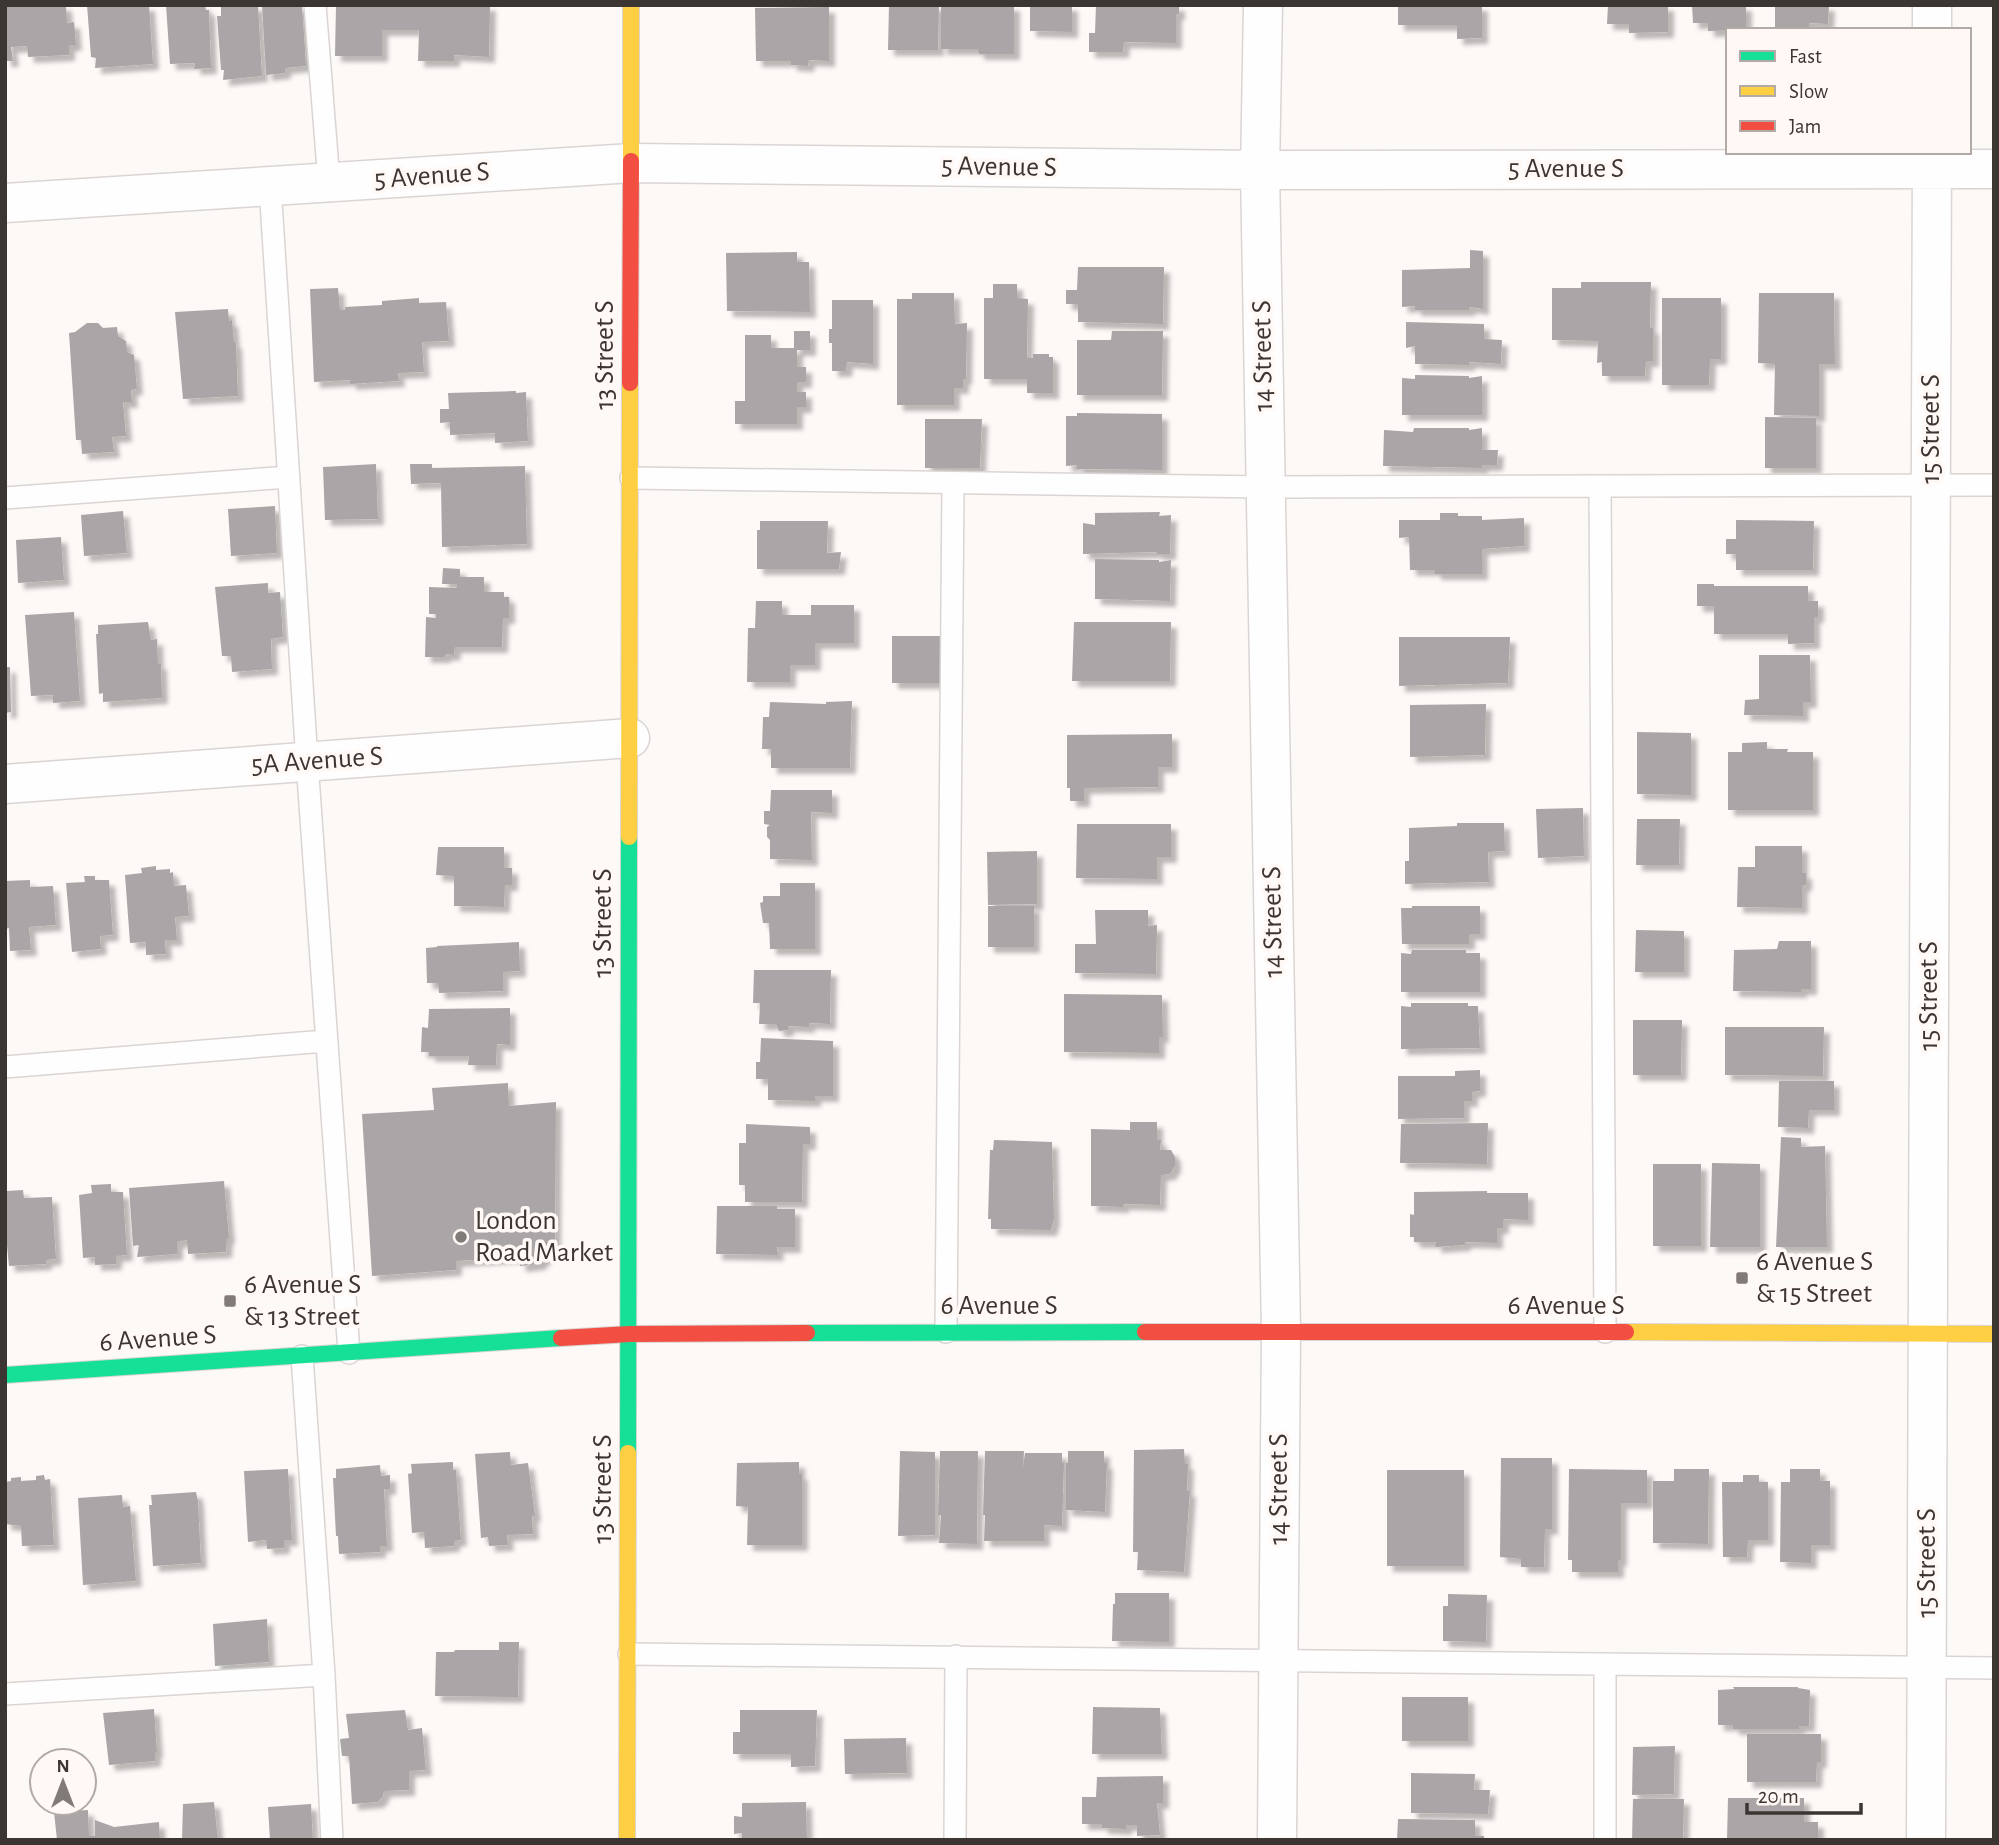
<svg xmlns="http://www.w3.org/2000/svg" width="1999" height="1845" font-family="'Alegreya Sans',sans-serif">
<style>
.building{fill:#aaa6a7;filter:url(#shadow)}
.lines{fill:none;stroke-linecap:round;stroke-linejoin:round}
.lane-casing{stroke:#dad5d3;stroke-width:24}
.street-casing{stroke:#dad5d3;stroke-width:41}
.fast-casing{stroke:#dad5d3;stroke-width:18}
.slow-casing{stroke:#dad5d3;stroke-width:18}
.jam-casing{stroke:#dad5d3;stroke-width:18}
.lane{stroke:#fffefe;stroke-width:21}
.street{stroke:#fffefe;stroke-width:38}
.fast{stroke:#16e098;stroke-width:16}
.slow{stroke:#ffcf43;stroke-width:16}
.jam{stroke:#f24e42;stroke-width:16}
.poi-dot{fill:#807a78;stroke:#fff8f5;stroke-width:2.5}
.labels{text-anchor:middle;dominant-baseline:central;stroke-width:7;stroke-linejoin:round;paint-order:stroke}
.street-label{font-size:28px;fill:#3c3633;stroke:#fff8f5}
.poi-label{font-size:28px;fill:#3c3633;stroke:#fff8f5;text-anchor:start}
</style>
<defs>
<filter id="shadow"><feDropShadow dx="6" dy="6" stdDeviation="2" flood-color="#0004"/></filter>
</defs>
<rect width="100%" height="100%" fill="#fdf9f7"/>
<path class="building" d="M5,5H66L67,23L74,22L76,45H69V55L28,57L27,46L11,47L13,61H5Z
M87,5H149L153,64L95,68L96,58L91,57Z
M166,5H205L206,10H209L211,68L194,69L195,63L170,64Z
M221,5H258L262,76L223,80L224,70H221L217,16H221Z
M262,5H302L306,66L285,68V73L266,75Z
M336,5H490L489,57L454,55V61H418L419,30H382V56H335Z
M889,5H939L938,50H888Z
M941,5H1014V54H979L977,49H941Z
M1030,5H1072V32L1030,31Z
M1096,5H1179V14H1176V43L1124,42L1123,52H1089V33H1095Z
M1398,5H1482V38L1457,39V25H1398Z
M1608,5H1668V32L1629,33V24H1607Z
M1692,5H1746V30L1708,31V23H1693Z
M1775,5H1829L1828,24L1809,23V30L1775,28Z
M829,7V61L809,60L808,66L791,65V61H756L755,8Z
M1470,250L1483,251V309L1470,307L1469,310H1415V306L1402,307V270L1470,268Z
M797,252V262H809L810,312L727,311L726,253Z
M1078,267H1164L1163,324L1078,322V304H1066V290H1077Z
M1581,282H1651L1650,328H1653V361H1646L1645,376H1602V362L1597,363L1598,341L1552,340V288H1581Z
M993,284H1017V298L1028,299L1027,358H1033V354H1049V357H1053V393H1027V379H984V298H993Z
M338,288L340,310H345V307L382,305V301L419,298V303L446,302L449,341L422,342L424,372L398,373L399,381L350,384V380L314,382L310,289Z
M912,293H954L955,324L967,323L966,379H963V388H954V405H897V299H912Z
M1759,293H1834L1835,364H1819V416L1774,415L1775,364L1758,363Z
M1662,298H1721V359H1710L1709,385H1662Z
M832,300H873V364L847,362L846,371H832V343H829V329H832Z
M228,309L229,321L232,320L234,343H236L238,396L183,399L175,312Z
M1406,322L1484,324V339L1502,340L1501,364L1469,362V365L1415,364V346L1406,348Z
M87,323H98L103,328L117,327L118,336L126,341L127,352L134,355L137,389L131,390L132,402H123L126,436L112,437L114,452L82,454L81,440H76L69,333L75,332Z
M794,331H810V350H797V367H806V382H797V392H806V407H797V424H735V401H745V335H771V348H794Z
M1112,331H1163L1162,395H1077V340H1111Z
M1415,375L1469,376V378L1482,376V415H1402V378L1415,379Z
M516,391V393L526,392L528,441L495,443V433L450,435V422L440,423V409H449L448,393Z
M1077,413L1162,414V470L1077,469V465L1066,466V416H1077Z
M1765,417L1816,418V468H1765Z
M925,419H982L980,468H925Z
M1414,428H1469V430L1482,428V450H1498L1497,465H1482V468L1383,466L1384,430L1413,432Z
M376,464L378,519L325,520L323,467Z
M410,464H432V468L525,466L527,544L442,547L441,483L411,484Z
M275,506L277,553L231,556L228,509Z
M123,511L127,553L84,556L81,515Z
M1160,512L1159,516L1171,515L1170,554H1157V552L1083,554V523L1095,525V513Z
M1440,513H1458V516H1482V520L1524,518V546L1482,549V574H1435V570H1410L1409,537L1399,538V520H1440Z
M1736,520L1814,521L1813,570H1736V554H1726V539H1736Z
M760,521H828L827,553L841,552L839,569H757V530H760Z
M61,537L64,580L18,583L16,540Z
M1095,559L1159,560V562L1171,560L1170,601L1095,599Z
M443,568L460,569V577H484V592H504V597H509V618H503L502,647H455L454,655L446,654L445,657H425L426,617L436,618V614H429V587L457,588V584H442Z
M268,583V593L280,592L283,637L271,639L272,669L232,672L231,656H222L215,587Z
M1697,584H1714V586H1808V601H1818V617H1814V643L1788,644V634H1714V606H1697Z
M756,601H782V615H811V605H854V643H815V665H790V682H747L748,628H755Z
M74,612L80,701L53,703V695L31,696L25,615Z
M148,622L151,640L157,639L158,664H161L162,698L103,702V693L99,694L96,634H98V625Z
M1074,622H1171L1170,681H1072Z
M892,636H940V683H892Z
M1399,637H1510L1508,683L1399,686Z
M1759,655H1810L1811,702H1803V716L1744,715L1745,700L1759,699Z
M5,667H10L11,712L5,713Z
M852,701L850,768H771V749H762L763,717H769L770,702L826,704V702Z
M1486,704L1485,755L1410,757V705Z
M1637,732L1691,733V795L1637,794Z
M1172,734V767H1158V787L1084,788V801H1070V788H1067V735Z
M1767,742V749H1788L1787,752H1813V810H1728V752H1742V743Z
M771,790H832V813L811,812L812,860L770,859V840L767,837V827L770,825L764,824V811H770Z
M1583,808L1584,856L1538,858L1536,809Z
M1637,819H1680L1679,865H1636Z
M1457,823H1504L1505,851L1488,852L1489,882L1405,884V861H1409V828L1457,826Z
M1077,824H1171V857H1157V879L1076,878Z
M1755,846H1802V873H1806V885L1802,886V908L1737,907L1738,867H1755Z
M438,847H504V868H512V885H505L504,907L454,906V876L436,875Z
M1037,851V904L988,905L987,852Z
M156,866V870L170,869V873L173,872L174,886L186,885L189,916L175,917L177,940H165L166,954L146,955V942L130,943L125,875L142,873L141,868Z
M84,876H95V880H109L113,935L100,936L101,949L72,952L66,883L85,882Z
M30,880V887L53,886L56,925L29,927L31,950L10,951L9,928L5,929V881Z
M780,883H815V949H770L769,923H763L760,903L763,902V896H780Z
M988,906H1034V947H988Z
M1412,906H1480V934H1469V944H1402L1401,908H1412Z
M1095,910H1148V926L1157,925L1156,974L1075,973V944H1096Z
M1636,930L1684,931V972H1635Z
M1779,941H1811V989H1801V992L1733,991L1734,950L1777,949Z
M519,942L520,971L503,972V991L439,993L438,983H427L426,948L437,947V946Z
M1412,950H1466V953H1480V992H1401V953L1411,954Z
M754,970H831L830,1024L809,1023V1027L788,1026V1030L779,1031L776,1024H759L760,1003H753Z
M1064,994L1162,995L1163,1037H1159V1053L1064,1052Z
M1411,1003H1468V1006H1478L1480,1048L1401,1049V1006L1411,1007Z
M510,1008V1045L497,1044L496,1065H468L469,1056H429V1052H421L422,1027L428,1028L429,1009Z
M1633,1020H1682L1681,1075H1633Z
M1725,1027H1824L1823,1076L1725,1075Z
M761,1038L833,1041V1096H815V1101L768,1100V1079H756V1062H760Z
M1480,1070V1091L1472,1092V1101H1464V1118L1398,1119V1076H1455V1071Z
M1779,1081H1834V1110H1809L1808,1128L1778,1127Z
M508,1083L509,1106L556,1102L555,1245L539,1264L520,1266L519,1257L456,1261V1270L372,1276L362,1114L434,1110L432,1088Z
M1130,1122H1157V1140H1161L1160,1150H1171L1175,1157V1166L1170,1174L1161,1175L1160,1205L1123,1204V1207L1091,1206V1129L1130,1130Z
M1488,1123L1487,1164L1400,1163L1401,1124Z
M746,1124L810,1127V1144H803L802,1202H745V1185H739V1143H746Z
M1781,1137L1801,1138V1147L1825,1146L1827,1247H1776Z
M994,1140L1052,1142L1054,1219L1051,1230L991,1229V1219H988L990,1150H993Z
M1712,1163L1760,1164V1247H1710Z
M1653,1164H1701V1246H1653Z
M224,1181L229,1238H227L226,1252L188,1254L187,1240L177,1242V1254L137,1257L139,1245L133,1246L129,1188Z
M111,1184V1192H123L127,1255L116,1256V1264L95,1265V1257L83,1258L79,1195L92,1193L91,1185Z
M23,1190L24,1198L52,1197L56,1259L46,1260V1264L9,1266L5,1225L7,1191Z
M1487,1191V1193H1528V1220L1503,1219V1228H1497V1243L1465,1242V1245L1435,1247L1436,1242H1414V1237H1410V1214L1414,1215V1192Z
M717,1206H777V1209H795V1247H777L778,1255L716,1254Z
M1184,1449L1185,1464H1188L1187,1491H1190L1184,1572L1137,1570L1138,1552H1133L1134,1450Z
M900,1451L935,1452V1535L898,1536Z
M940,1451H978L977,1544L939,1543L941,1515H938Z
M985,1451H1024L1023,1468L1025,1453H1062V1463H1064L1062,1526L1044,1525V1541H984L985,1515H983Z
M1068,1451H1104V1463H1107L1105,1512L1066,1510V1463H1068Z
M510,1452L511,1465L528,1463L535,1516H532L533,1534L507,1535L508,1545L489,1546L488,1537L481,1538L475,1454Z
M1501,1458H1552V1529H1545L1544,1567H1521V1559L1500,1557Z
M453,1462V1470H456L461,1540L454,1541V1546L425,1548L424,1532L412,1533L408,1474L412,1473L411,1464Z
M799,1462V1474H802V1545H747L748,1507L736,1506L737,1463Z
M380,1465L381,1476L390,1475V1489H384L387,1546H380V1552L339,1554L338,1536H336L333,1478H336V1469Z
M288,1469L292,1540H284V1548L267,1549L266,1540L248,1542L244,1471Z
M1569,1469L1647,1470V1503H1621V1560H1618V1572H1572V1560H1568Z
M1674,1469H1709L1708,1544L1653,1543V1481H1674Z
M1790,1469H1820V1481H1830V1545H1811V1563L1780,1562L1781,1482H1790Z
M1387,1470H1464V1566H1387Z
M44,1475L45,1480L50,1479L54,1545L22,1546L21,1526L5,1524V1482L11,1481V1478L21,1477V1481L36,1480V1476Z
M1743,1475H1759V1482H1768V1540H1748L1747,1557H1723L1722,1482H1743Z
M196,1492L198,1501L201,1563L153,1566L149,1505H152L151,1495Z
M122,1495L123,1507L130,1506L136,1581L83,1585L78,1498Z
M1115,1593H1169V1642L1112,1641L1113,1604H1115Z
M1448,1594L1487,1595L1486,1642L1443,1641V1606H1448Z
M267,1619L269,1662L215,1666L213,1624Z
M499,1642H519L518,1697L435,1696L436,1652H454L455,1650H499Z
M1733,1687H1798V1688L1810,1690L1809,1726H1799V1729H1733V1725H1718V1690L1734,1689Z
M1402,1697H1468V1741H1402Z
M1093,1707L1160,1708L1162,1754H1092Z
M154,1709L157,1752H155V1761L109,1765L103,1713Z
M405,1710L408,1730L422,1728L426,1770L409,1771V1790L384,1791L383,1796L378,1802L352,1804L349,1756H342L340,1739L349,1738L346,1714Z
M740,1710H817L815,1766L791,1767V1754H733V1732H740Z
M1747,1734H1821V1762H1817L1816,1782H1747Z
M906,1738L907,1773L845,1774L844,1739Z
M1675,1746L1674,1794L1632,1795L1633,1747Z
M1411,1773L1475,1774L1474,1790H1490L1488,1814L1411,1813Z
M1163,1776V1803H1157L1160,1835L1137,1836V1825H1126V1829L1102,1828V1824H1082V1797H1096L1097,1777Z
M1728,1798H1804V1822H1818V1840H1727Z
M1633,1799H1684L1683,1840H1632Z
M214,1802L218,1840H182L183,1804Z
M806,1802L807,1840H742V1833L734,1834V1816L742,1817V1803Z
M311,1804L313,1840H270L268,1807Z
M88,1810L89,1836H95V1820L114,1827L159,1822L160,1840H57L54,1812Z
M1398,1819L1475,1820V1836H1484V1840H1397Z"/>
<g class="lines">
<g class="lane-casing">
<path id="lane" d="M315,5L329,182
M270,186L307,762L349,1353
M631,478L1265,487L1994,485
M1600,486L1605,1332
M5,498L289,477
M5,1067L326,1041
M946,1332L953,483
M302,1356L324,1675L332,1840
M629,1654L1994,1668
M1605,1664V1840
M5,1694L324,1675
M955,1840L956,1656"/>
</g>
<g class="street-casing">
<path id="street" d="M1263,5L1260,170L1281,1331L1277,1840
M1932,30V5
M5,203L632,163L1260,170L1994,169
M5,784L630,738
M1926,1840L1932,152"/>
</g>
<g class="fast-casing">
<path id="fast" d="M807,1333L1145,1332
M5,1375L561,1338
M628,1453L629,837"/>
</g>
<g class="slow-casing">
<path id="slow" d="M631,161V5
M629,837L630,383
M1626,1332L1994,1334
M627,1840L628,1453"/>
</g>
<g class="jam-casing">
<path id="jam" d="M630,383L631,161
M1145,1332H1626
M561,1338L630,1334L807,1333"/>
</g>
<use href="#lane" class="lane"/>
<use href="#street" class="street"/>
<use href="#fast" class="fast"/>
<use href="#slow" class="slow"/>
<use href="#jam" class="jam"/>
</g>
<g class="poi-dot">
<circle cx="461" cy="1237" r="7"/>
<rect x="1735" y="1271" width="14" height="14" rx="3.5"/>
<rect x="223" y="1294" width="14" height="14" rx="3.5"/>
</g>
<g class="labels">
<g class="street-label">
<text transform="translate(999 167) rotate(1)">5 Avenue S</text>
<text x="1566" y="169">5 Avenue S</text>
<text transform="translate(432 176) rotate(-4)">5 Avenue S</text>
<text transform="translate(605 355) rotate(-90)">13 Street S</text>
<text transform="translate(1263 356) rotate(-91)">14 Street S</text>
<text transform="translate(1931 429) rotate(-90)">15 Street S</text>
<text transform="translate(317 761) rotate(-4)">5A Avenue S</text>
<text transform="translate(1273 922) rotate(-91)">14 Street S</text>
<text transform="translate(603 923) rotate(-90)">13 Street S</text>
<text transform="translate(1929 996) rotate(-90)">15 Street S</text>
<text x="999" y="1306">6 Avenue S</text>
<text x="1566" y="1306">6 Avenue S</text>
<text transform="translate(158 1339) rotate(-4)">6 Avenue S</text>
<text transform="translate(603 1489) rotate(-90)">13 Street S</text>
<text transform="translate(1279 1489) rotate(-90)">14 Street S</text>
<text transform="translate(1927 1563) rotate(-90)">15 Street S</text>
</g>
<g class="poi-label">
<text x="475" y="1221">London<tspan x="475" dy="32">Road Market</tspan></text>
<text x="1756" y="1262">6 Avenue S<tspan x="1756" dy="32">&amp; 15 Street</tspan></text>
<text x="244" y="1285">6 Avenue S<tspan x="244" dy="32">&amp; 13 Street</tspan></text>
</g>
</g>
<rect width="1999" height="1845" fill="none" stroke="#3c3633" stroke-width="14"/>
<rect x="1726" y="28" width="245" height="126" fill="#fff8f5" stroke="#b1aaa7" stroke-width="2"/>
<rect x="1740" y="51" width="35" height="10" fill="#16e098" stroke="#b1aaa7" stroke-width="2"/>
<text x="1789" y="63" font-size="21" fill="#3c3633">Fast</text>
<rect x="1740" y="86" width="35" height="10" fill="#ffcf43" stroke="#b1aaa7" stroke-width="2"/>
<text x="1789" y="98" font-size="21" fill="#3c3633">Slow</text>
<rect x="1740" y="121" width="35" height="10" fill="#f24e42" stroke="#b1aaa7" stroke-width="2"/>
<text x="1789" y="133" font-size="21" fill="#3c3633">Jam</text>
<g transform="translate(63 1782)"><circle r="33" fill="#fff8f5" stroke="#b1aaa7" stroke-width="2"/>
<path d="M0-5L12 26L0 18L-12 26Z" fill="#807a78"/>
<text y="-10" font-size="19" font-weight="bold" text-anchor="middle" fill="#3c3633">N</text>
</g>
<path d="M1747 1803v10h114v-10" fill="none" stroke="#3c3633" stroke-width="3.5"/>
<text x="1758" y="1803" font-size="21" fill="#3c3633" stroke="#fff8f5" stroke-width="5" paint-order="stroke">20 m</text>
</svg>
